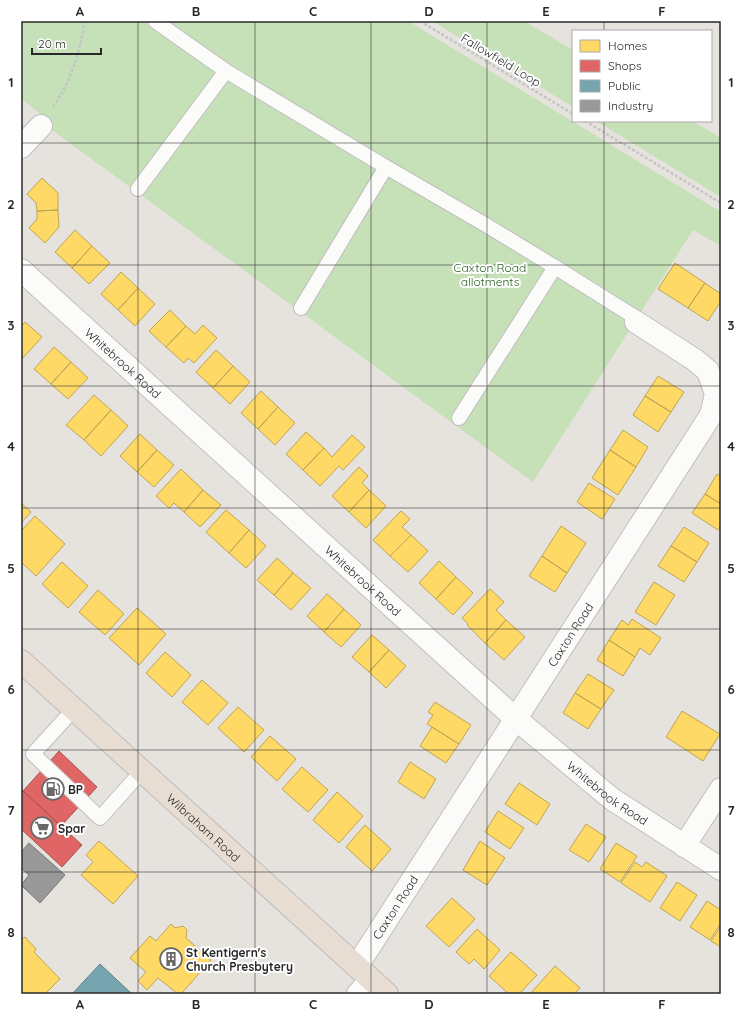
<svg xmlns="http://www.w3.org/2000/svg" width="742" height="1015" font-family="Quicksand,sans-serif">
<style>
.green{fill:#c6e0b8}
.homes{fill:#ffd966;stroke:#bea453}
.shops{fill:#e06666;stroke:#a95353}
.public{fill:#76a5af;stroke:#5f8086}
.industry{fill:#999;stroke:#777}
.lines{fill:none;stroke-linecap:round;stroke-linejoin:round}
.lane-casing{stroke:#c0bfbf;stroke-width:16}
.street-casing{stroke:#c0bfbf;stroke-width:24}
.highway-casing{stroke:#bfbdbc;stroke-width:24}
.path{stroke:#c6c5c5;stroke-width:2.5;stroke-dasharray:3 2;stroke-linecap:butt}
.lane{stroke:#fbfbfa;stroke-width:14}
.street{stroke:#fbfbfa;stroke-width:22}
.highway{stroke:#e7ddd3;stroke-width:22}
.grid{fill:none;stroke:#282828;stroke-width:1;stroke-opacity:0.55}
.labels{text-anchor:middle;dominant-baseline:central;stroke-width:4;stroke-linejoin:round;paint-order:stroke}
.street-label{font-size:12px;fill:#282828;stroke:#fff}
.park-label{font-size:12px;fill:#26611d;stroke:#fff}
.poi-label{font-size:12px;font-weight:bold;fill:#282828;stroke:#fff;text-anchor:start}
.neatline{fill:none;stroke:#282828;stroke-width:1.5}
.grid-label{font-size:13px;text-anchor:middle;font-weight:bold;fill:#282828}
</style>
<rect width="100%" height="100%" fill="#e6e3de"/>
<path class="green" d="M21,21H408L721,212V246L693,230L533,482L52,130L46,119L21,98Z
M432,21H524L573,50V107Z
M596,121H692L718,136L721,138V197Z"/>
<path class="homes" d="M42,178L58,193V210L37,211L36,203L27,194Z
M58,210L59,227L45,243L29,228L37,219V211Z
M75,230L92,246L72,268L55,252Z
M92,246L110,263L89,284L72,268Z
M675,263L705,283L688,308L658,289Z
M121,272L138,288L118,310L101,294Z
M705,283L721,294V301L708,321L688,308Z
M138,288L155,304L135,326L118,310Z
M170,310L186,326L166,347L149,331Z
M25,322L42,337L22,359L21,327Z
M203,325L217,338L194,363L188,358L184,363L166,347L186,326L195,334Z
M54,347L71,362L51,384L34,369Z
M216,350L233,366L213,388L196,372Z
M71,362L88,378L68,399L51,384Z
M233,366L250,382L230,404L213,388Z
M658,376L684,392L671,412L645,396Z
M261,391L278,407L258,429L241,413Z
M94,395L111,410L84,440L66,425Z
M645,396L671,412L658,432L633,415Z
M278,407L295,423L275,445L258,429Z
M111,410L128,426L101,456L84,440Z
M623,430L648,447L636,467L610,450Z
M306,432L324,448L303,470L286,454Z
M140,434L157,450L137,472L120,456Z
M352,435L365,447L343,470L339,466L320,486L303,470L324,448L332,457Z
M157,450L174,465L154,487L137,472Z
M610,450L636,467L618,495L592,478Z
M359,467L368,476L362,483L369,490L349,512L332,496Z
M181,469L203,490L184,512L174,503L169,508L156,496Z
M717,474L721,476V504L705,494Z
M589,483L615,499L602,519L577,502Z
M203,490L221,505L200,527L184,512Z
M369,490L386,506L366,528L349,512Z
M705,494L721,504V524L718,530L692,513Z
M21,503L31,512L21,523Z
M226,510L249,530L229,553L206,532Z
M401,511L410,519L402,527L411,535L390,556L373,540Z
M35,516L65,544L36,576L21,562V531Z
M561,526L586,543L567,573L542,556Z
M684,527L709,543L697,562L671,546Z
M249,530L266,546L246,568L229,553Z
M411,535L428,551L408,572L390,556Z
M671,546L697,562L684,582L658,566Z
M542,556L567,573L555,592L529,576Z
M277,558L293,573L274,595L257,580Z
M439,561L456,577L436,599L419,583Z
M62,562L88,586L68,608L42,584Z
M293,573L311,588L291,610L274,595Z
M456,577L473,593L453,615L436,599Z
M654,582L675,595L656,625L635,612Z
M490,589L504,602L496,610L506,620L485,643L467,625L468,624L462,618Z
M98,590L124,614L105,635L79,612Z
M327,594L344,609L324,632L307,616Z
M137,608L166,634L139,665L109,638Z
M344,609L361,625L341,647L324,632Z
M632,619L661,638L650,655L640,648L635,657L609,640L622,620L628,625Z
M506,620L525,637L504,660L485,643Z
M372,635L389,650L369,672L352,657Z
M609,640L635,657L623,676L597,660Z
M389,650L406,666L386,688L369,672Z
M165,652L191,675L172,697L146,673Z
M588,674L614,690L601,709L575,693Z
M202,680L228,703L208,725L182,702Z
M575,693L601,709L588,729L563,713Z
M435,702L471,725L459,744L427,724L433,715L428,712Z
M238,707L264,730L244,752L218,728Z
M682,711L720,734L703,761L666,737Z
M432,727L459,744L446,763L420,746Z
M270,736L296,759L277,781L251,757Z
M410,762L436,779L424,799L398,782Z
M302,767L328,790L308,812L282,789Z
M519,783L550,804L537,825L505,804Z
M337,792L363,816L339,843L313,820Z
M498,811L524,828L510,849L485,832Z
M586,824L606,837L589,862L569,850Z
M365,825L391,849L372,871L346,847Z
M99,841L138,876L113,904L81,875L93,862L86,855Z
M480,841L505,858L487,885L463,870Z
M616,843L637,856L620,882L600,869Z
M635,862L642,867L646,862L667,876L650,902L621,883Z
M677,882L697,895L680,921L660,908Z
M452,898L475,919L449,947L426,926Z
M707,901L721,910V923L710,940L690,927Z
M171,924L175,928L183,926L187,930L186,938L211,960L181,994H178L158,978L147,990L138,981L146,972L130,958L150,936L156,941Z
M721,926V947L711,941Z
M477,929L500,950L484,969L474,959L469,964L456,952Z
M25,937L36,949L34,952L60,979L45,994H21V938L22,939Z
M511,952L537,975L519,994H509L489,976Z
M555,966L580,988L574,994H530Z"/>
<path class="shops" d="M59,751L97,787L61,826L23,791Z
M21,789L82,845L62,867L21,829Z"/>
<path class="public" d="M100,964L132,994H72Z"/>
<path class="industry" d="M29,843L65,875L40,903L21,885L29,875L21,868V852Z"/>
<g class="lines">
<g class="lane-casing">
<path id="lane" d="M155,21L226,71
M138,189L226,71L386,167
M301,308L386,167L486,225L555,267
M459,418L555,267L638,319L636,322
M74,709L33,754L100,818L142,771"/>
</g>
<g class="street-casing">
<g id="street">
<path d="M21,147L41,126"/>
<path id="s1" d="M21,270L516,719L612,799L721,869"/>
<path d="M684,846L721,789"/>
<path id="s2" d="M357,966L711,415L716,394L708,371L695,360L636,322"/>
<path d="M358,994L371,980"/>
</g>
</g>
<g class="highway-casing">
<g id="highway">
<path id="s3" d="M21,661L387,994"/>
</g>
</g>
<path class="path" d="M420,21L573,114
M53,107C72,79 79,54 85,21
M585,121L721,203"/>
<use href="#lane" class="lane"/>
<use href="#street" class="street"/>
<use href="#highway" class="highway"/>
</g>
<path class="grid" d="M138,21V994M255,21V994M371,21V994M487,21V994M604,21V31M604,121V994M21,143H721M21,265H721M21,386H721M21,508H721M21,629H721M21,750H721M21,872H721"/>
<defs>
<g id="fuel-ring" transform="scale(1.15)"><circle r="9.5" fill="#fff" stroke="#6a6968" stroke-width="1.5"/><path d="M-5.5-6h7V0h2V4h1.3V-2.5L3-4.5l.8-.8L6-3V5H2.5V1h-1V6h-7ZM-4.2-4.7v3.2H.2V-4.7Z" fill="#6a6968"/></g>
<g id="supermarket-ring" transform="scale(1.15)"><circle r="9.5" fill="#fff" stroke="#6a6968" stroke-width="1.5"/><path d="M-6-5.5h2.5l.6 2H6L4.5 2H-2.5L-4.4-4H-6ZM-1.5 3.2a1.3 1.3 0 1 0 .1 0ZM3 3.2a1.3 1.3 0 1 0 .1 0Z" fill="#6a6968"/></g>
<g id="building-ring" transform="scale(1.15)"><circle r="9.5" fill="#fff" stroke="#6a6968" stroke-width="1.5"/><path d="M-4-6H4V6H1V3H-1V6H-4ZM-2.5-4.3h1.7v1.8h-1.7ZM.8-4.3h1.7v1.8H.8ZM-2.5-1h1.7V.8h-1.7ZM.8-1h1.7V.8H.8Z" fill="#6a6968"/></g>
</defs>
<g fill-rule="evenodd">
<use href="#fuel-ring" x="53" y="789"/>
<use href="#supermarket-ring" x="42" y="828"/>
<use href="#building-ring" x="171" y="959"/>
</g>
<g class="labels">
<g class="street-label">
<text transform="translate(501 60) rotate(31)">Fallowfield Loop</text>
<text stroke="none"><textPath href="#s1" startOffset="138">Whitebrook Road</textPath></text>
<text stroke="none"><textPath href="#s1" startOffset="462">Whitebrook Road</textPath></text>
<text stroke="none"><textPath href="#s2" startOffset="394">Caxton Road</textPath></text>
<text stroke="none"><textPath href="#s1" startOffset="786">Whitebrook Road</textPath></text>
<text stroke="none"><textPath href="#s3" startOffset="247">Wilbraham Road</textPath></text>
<text stroke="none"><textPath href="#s2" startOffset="70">Caxton Road</textPath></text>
</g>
<g class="park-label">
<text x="490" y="267">Caxton Road<tspan x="490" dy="14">allotments</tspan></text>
</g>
<g class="poi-label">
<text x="68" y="789">BP</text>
<text x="58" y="828">Spar</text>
<text x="186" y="952">St Kentigern's<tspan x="186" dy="14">Church Presbytery</tspan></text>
</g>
</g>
<rect width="742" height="1015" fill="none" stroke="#ffffff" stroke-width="44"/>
<rect x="572" y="30" width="140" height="92" fill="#ffffff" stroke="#a9a9a9"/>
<rect x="580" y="40" width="20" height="12" fill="#ffd966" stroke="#a9a9a9"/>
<text x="608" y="50" font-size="12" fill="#282828">Homes</text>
<rect x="580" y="60" width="20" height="12" fill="#e06666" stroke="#a9a9a9"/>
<text x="608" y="70" font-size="12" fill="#282828">Shops</text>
<rect x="580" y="80" width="20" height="12" fill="#76a5af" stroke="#a9a9a9"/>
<text x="608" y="90" font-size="12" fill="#282828">Public</text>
<rect x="580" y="100" width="20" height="12" fill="#999999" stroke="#a9a9a9"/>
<text x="608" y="110" font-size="12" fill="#282828">Industry</text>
<path d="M32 48v6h69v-6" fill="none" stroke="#282828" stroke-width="2"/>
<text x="38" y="48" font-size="12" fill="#282828" stroke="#ffffff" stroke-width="3" paint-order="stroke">20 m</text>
<rect x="22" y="22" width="698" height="971" class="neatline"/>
<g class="grid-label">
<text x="80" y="16">A</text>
<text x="196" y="16">B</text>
<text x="313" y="16">C</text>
<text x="429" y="16">D</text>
<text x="546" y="16">E</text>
<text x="662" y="16">F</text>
<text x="11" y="87">1</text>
<text x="731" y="87">1</text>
<text x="11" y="209">2</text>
<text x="731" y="209">2</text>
<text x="11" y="330">3</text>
<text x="731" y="330">3</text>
<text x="11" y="451">4</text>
<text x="731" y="451">4</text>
<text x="11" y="573">5</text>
<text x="731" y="573">5</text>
<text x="11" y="694">6</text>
<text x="731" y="694">6</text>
<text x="11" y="815">7</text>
<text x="731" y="815">7</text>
<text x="11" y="937">8</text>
<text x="731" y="937">8</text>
<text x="80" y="1009">A</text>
<text x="196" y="1009">B</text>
<text x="313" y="1009">C</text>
<text x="429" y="1009">D</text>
<text x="546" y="1009">E</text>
<text x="662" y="1009">F</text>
</g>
</svg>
